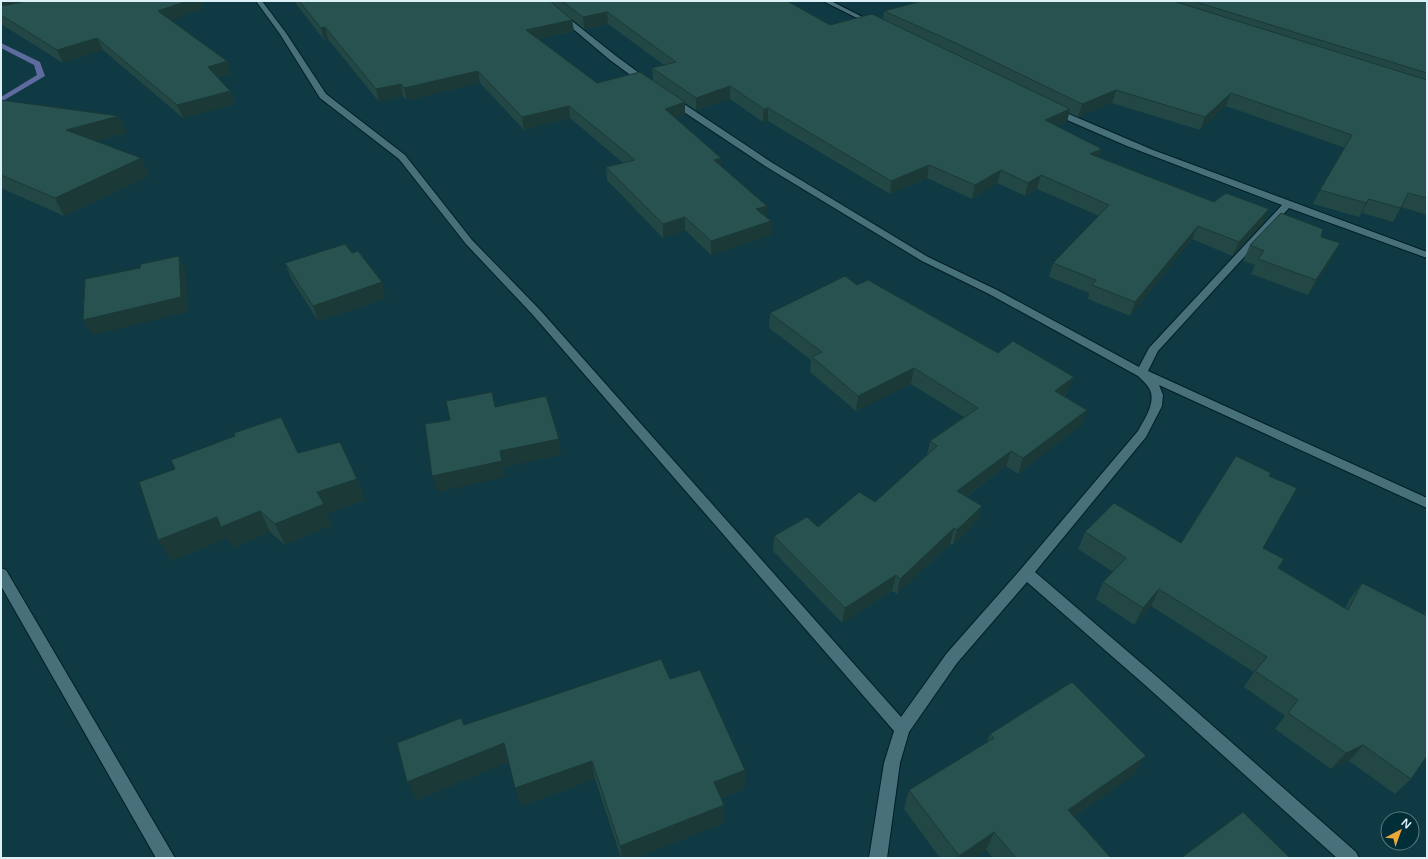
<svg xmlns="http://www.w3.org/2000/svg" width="1428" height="859" font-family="'Varela Round',sans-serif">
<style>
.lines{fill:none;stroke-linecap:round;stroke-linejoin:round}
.stream{fill:#5f6a9f;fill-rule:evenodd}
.street-casing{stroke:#011f26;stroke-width:2}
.street{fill:#48707b;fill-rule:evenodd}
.wall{fill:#224744;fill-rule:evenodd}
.shaded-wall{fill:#1b3937}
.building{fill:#27524f;stroke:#1b3937}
</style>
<rect width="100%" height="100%" fill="#0f3943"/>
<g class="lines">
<path class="stream" d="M1,43L40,62L45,76L1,102V97L37,75L34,65L1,48Z"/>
<g class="street-casing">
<path id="street" d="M256,1H262L286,33L326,94L405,155L472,240L540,310L901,717L947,653L1021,569L1138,431C1144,420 1156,403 1150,390C1148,385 1142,380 1138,376L989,294L922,261L765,166L669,102V98H675L771,162L928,257L997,290L1139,367L1149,348L1282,205L1127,146L1051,113V109H1057L1153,150L1427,252V258L1289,208L1158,351L1148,371L1427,498V508L1159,385L1163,395L1162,406L1146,437L1035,572L1155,675L1356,852L1359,858H1337L1145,685L1027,582L957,663L909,732L900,763L887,858H869L884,763L894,731L532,314L466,244L399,159L320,98L280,34Z
M540,1H547L616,56L650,81V85H644L610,60Z
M823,1H831L876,24L871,25Z
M1,568L6,570L175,858H156L1,586Z"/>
</g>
<use href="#street" class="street"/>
</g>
<path class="wall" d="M1,1H201L203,9L171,20L231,74L218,78L230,91L235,104L183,118L103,50L63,63L1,24Z
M294,1H787L830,25L883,19L884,11L916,3L913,1H1427V215L1401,207L1393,222L1362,213L1359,217L1313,204L1320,190L1345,148L1226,106L1200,130L1112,103L1078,117L1069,113L1067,122L1057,126L1100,157L1263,223L1232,256L1192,239L1130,316L1088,299L1089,293L1049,277L1053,263L1099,216L1037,189L1025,196L997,183L972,199L927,178L890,194L768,121L763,122L730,99L696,110L685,103V115L675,118L721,166L766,217L771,235L711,255L685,230L663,238L607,180L606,167L623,163L570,118L524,130L480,83L407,100L403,96L379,102L328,39L324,40ZM571,18L584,29L608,24L664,65L652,68L653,80L597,83L538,39L574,31L572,20Z
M1,100L127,133L96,141L141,158L149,176L64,216L1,188Z
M1321,237L1340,243L1332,258L1308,295L1251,274L1255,265L1243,261L1250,245Z
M285,263L386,298L318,321L291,278Z
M857,285L1068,392L1064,396L1081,425L1018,474L1006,466L966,497L982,506L977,521L953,545L950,544L897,594L892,591L842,623L773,551L774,536L818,527L875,502L927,455L930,441L964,417L911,384L856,411L810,372L811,360L769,328L770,313Z
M298,453L357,479L365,500L327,513L332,525L285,545L270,532L232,548L227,538L171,561L158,540L175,469Z
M1269,476L1263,548L1278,568L1345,608L1349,600L1362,583L1424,614L1427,608V756L1411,779L1395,794L1349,761L1331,769L1275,729L1285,716L1244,687L1254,672L1151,606L1134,625L1096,599L1103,582L1113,572L1078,549L1085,532L1181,543Z
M670,679L745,770L744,789L721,798L724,805V823L636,858H621L595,779L521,806L509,762L416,800L464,725Z
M990,734L1146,756L1133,775L1074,817L1111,858H993L986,850L974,858H940L904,809L909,790L987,742Z"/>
<path class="shaded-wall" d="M1,1H57L1,12Z
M187,1H201L203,9L163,23L158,11Z
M607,12L608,24L584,29L583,17Z
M572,20L574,31L527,41L526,30Z
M325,27L328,39L324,40L321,28Z
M97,38L103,50L63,63L57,50Z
M227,61L231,74L213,80L208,67Z
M478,71L480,83L407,100L404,88Z
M401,84L403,96L379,102L376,89Z
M730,86V99L696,110V98Z
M1116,90L1112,103L1078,117L1082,104Z
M230,91L235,104L183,118L177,105Z
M1231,93L1226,106L1200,130L1205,117Z
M685,102V115L665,122V109Z
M569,106L570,118L524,130L522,117Z
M768,108V121L763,122L764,109Z
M1070,109L1067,122L1041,133L1045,120Z
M119,116L127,133L75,147L66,130Z
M1102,149L1098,162L1090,154Z
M141,158L149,176L64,216L55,198Z
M721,158V171L714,160Z
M929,165L927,178L890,194L891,181Z
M1001,170L997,183L972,199L975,185Z
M1041,175L1037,189L1025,196L1028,183Z
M1369,199L1362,213L1359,217L1366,203Z
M767,206L766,219L756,209Z
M1269,209L1263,223L1232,256L1239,242Z
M685,217V230L663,238V224Z
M771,221V235L711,255V241Z
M1198,226L1192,239L1130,316L1135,302Z
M1340,243L1332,258L1308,295L1316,280Z
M179,256L186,272L188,312L92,335L83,320Z
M382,282L386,298L318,321L313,306Z
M914,368L911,384L856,411L858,396Z
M1074,377L1068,392L1050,406L1055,391Z
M1087,410L1081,425L1018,474L1023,458Z
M559,439L561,455L504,467L506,477L437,492L432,476L500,451Z
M1011,451L1006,466L953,506L957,491Z
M357,479L365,500L327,513L332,525L285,545L275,524L317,492Z
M982,506L977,521L953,545L957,530Z
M260,511L270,532L232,548L227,538L171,561L158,540L217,517Z
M954,528L950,544L897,594L900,579Z
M896,575L892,591L842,623L845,608Z
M1159,589L1151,606L1134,625L1143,608Z
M504,743L509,762L416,800L407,782Z
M1363,745L1349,761L1331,769L1346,753Z
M1146,756L1133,775L1057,829L1068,810Z
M592,761L595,779L521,806L515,788Z
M745,770L744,789L714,800V782Z
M724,805V823L636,858H622L620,846Z
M994,832L986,850L974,858H958L959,856Z"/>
<path class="building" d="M27,1H187L158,11L227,61L208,67L230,91L177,105L97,38L57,50L1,15V6Z
M299,1H550L572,20L526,30L597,83L640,72L685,102L665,109L721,158L714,160L767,206L756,209L771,221L711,241L685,217L663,224L606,167L635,160L569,106L522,117L478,71L404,88L401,84L376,89L325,27L321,28Z
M562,1H787L830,25L872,14L1070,109L1045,120L1102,149L1090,154L1214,202L1226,193L1269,209L1239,242L1198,226L1135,302L1092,285L1096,280L1053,263L1109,205L1041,175L1028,183L1001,170L975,185L929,165L891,181L768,108L764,109L730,86L696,98L652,68L676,62L607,12L583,17Z
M922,1H1173L1427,80V198L1408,193L1401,208L1369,199L1366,203L1320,190L1352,135L1231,93L1205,117L1116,90L1082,104L960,45L884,11Z
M1193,1H1427V73Z
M1,100L119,116L66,130L141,158L55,198L1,175Z
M1281,213L1323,229L1321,237L1340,243L1316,280L1258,259L1264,251L1250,245Z
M345,244L352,253L358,251L382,282L313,306L285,263Z
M179,256L181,297L83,320L85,279L140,268L141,264Z
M845,276L857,285L868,280L998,353L1013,341L1074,377L1055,391L1087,410L1023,458L1011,451L957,491L982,506L957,530L954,528L900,579L896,575L845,608L774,536L807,517L818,527L859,492L875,502L937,446L930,441L978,408L914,368L858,396L812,357L822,352L770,313Z
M492,392L495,407L546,396L559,439L500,451L502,461L432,476L425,424L450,420L446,401Z
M281,417L298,453L340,442L357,479L317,492L324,504L275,524L260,511L221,527L217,517L158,540L139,482L175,469L171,460L235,436L234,433Z
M1236,456L1271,473L1269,476L1297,488L1263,548L1284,559L1278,568L1348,610L1362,583L1427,616V756L1411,779L1363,745L1346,753L1288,713L1298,700L1255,671L1267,657L1159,589L1143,608L1103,582L1126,558L1085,532L1114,503L1181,543Z
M661,659L670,679L700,670L745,770L714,782L724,805L620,846L592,761L515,788L504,743L407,782L397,743L461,718L464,725Z
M1072,682L1146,756L1068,810L1111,858H1016L994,832L959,856L909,790L994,738L990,734Z
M1243,812L1290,858H1181Z"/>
<rect width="1428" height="859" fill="none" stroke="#dbf0f7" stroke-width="4"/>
<g transform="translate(1400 831) rotate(41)"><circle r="19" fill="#022e38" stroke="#597c84"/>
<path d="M0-3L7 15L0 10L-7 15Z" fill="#eca93a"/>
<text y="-6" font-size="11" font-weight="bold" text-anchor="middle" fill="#dbf0f7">N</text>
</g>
</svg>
